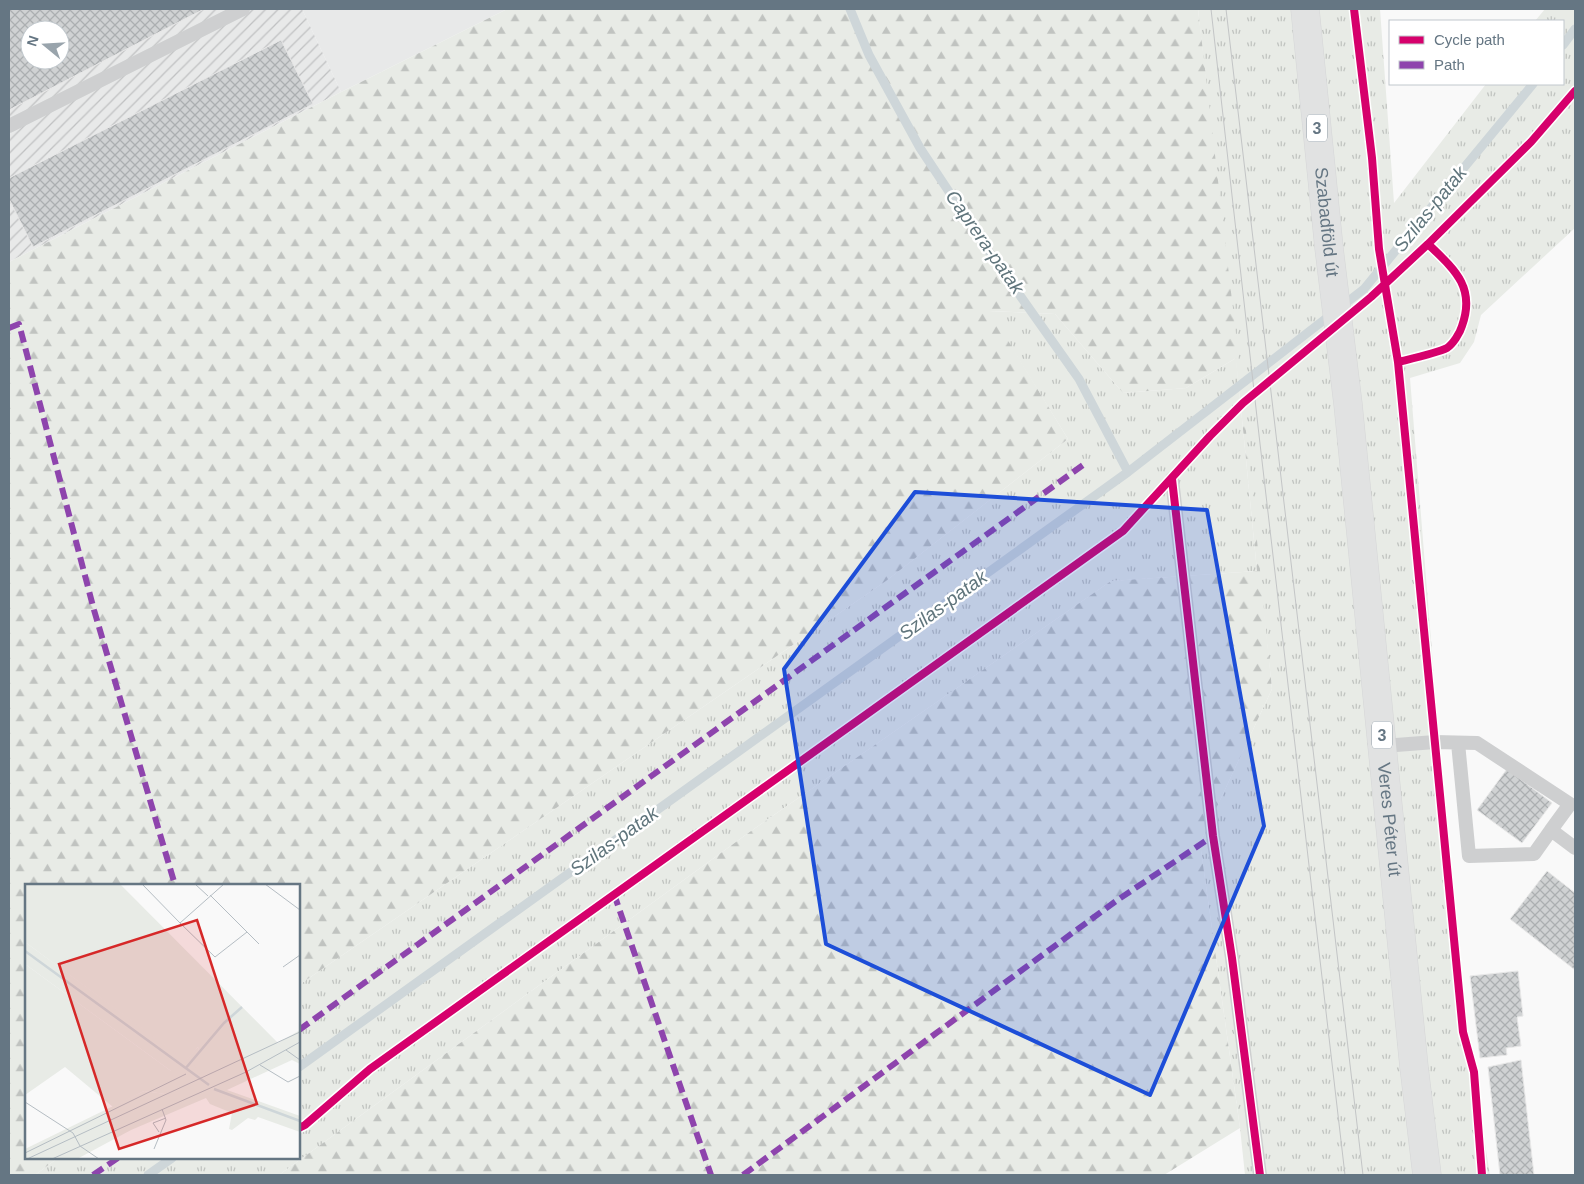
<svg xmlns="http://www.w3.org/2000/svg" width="1584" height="1184" font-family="Arial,sans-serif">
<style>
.built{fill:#e8e9e9}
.industrial{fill:url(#industrial-furrows);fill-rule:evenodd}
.grass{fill:url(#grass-tufts)}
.forest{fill:url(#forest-firs)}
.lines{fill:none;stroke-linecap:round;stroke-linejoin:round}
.stream{stroke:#ced6d9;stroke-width:9}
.building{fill:url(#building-cross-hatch);stroke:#e8e8e8;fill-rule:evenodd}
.primary-casing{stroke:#d5d6d7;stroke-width:29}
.service{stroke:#cecfd0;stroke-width:14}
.primary{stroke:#e1e2e2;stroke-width:28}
.tram{stroke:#c3c5c6;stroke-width:1}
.quiet{stroke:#8e44ad;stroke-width:6;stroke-dasharray:12 6;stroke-linecap:butt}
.cycleway-casing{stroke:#fff;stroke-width:11}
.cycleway{stroke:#d6006c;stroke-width:8}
.marked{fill:#1d4ed8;fill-opacity:0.2;stroke:#1d4ed8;stroke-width:4;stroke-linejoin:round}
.labels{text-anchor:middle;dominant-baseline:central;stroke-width:5;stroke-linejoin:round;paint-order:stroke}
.shield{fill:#fff;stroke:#939fa8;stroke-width:1}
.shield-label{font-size:16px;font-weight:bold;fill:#657683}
.street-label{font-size:18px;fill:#657683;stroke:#fff}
.water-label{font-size:19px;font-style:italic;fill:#60757c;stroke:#fff}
.inset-river{fill:none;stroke:#ced6d9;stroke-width:2.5}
.inset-road{fill:none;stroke:#b5bdc3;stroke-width:1}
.view{fill:#d62828;fill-opacity:0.15;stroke:#d62828;stroke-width:2.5}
.inset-edge{fill:none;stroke:#657683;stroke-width:2.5}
</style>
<defs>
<pattern id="industrial-furrows" width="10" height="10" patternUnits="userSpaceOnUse" patternTransform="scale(1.25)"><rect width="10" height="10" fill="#e8e9e9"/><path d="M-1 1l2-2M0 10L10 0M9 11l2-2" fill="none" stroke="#c0c1c2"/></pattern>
<pattern id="grass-tufts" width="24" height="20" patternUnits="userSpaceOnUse" patternTransform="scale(1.25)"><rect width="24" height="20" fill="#e8ebe6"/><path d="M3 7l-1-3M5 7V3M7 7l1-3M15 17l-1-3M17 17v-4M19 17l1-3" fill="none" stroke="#c0c3c0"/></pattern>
<pattern id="forest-firs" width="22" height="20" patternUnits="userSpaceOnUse" patternTransform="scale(1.25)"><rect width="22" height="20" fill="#e8ebe6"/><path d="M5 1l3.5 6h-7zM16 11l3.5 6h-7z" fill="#c0c3c0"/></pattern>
<pattern id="building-cross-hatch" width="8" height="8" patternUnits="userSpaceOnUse" patternTransform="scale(1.25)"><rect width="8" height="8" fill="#d0d2d3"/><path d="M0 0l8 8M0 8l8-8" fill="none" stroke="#acafb1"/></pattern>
</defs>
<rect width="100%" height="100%" fill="#f9f9f9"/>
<path class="built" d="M302,9H507L341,92Z"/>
<path class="industrial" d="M9,9H302L341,92L9,262ZM30,30H60V60H30Z"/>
<path class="grass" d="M1198,9H1380L1394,203L1486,84H1563V21H1535L1545,9H1575V228L1481,315L1474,342L1460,363L1410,378L1435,690L1469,1044L1490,1175H1245L1240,1128L1200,843L1272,689Z
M989,311L1055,314L1123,393L1186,388L1236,358L1257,571L1111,581L751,831L279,1175H35L58,1158H299V985L886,581L1068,439Z"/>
<path class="forest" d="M507,9H1198L1238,352L1272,689L1200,843L1240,1128L1164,1175H279L751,831L1111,581L1257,571L1236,358L1186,388L1123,393L1055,314L990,311L1068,439L886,581L299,985V885H26V1158H58L35,1175H9V262L341,92Z"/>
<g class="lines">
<path class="stream" d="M850,9L869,55L920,148L985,246L1079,379L1128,472
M1563,45L1575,29
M299,1067L1128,472L1364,289L1533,84
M148,1175L172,1158"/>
</g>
<path class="building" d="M9,9H204L9,110ZM30,30H60V60H30Z
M281,40L313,104L33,247L9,199V178Z
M1507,769L1552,803L1522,843L1477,810Z
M1547,871L1575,893V970L1510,919Z
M1518,971L1523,1016L1517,1017L1521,1046L1506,1048L1507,1055L1480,1058L1470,976Z
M1521,1060L1534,1175H1500L1488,1067Z"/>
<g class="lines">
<g class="primary-casing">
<g id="primary">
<path id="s1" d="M1305,9L1329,248L1348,404L1414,1067L1427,1175"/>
</g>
</g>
<path class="service" d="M9,126L243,9
M1172,479L1213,836L1232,958L1260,1175
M1458,743L1469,856L1534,854L1551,830
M1383,746L1435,742L1477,743L1570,804L1551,830L1575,848"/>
<use href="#primary" class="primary"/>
<path class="tram" d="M1211,9L1259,435L1345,1175
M1226,9L1363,1175"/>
<path class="quiet" d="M9,328L19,324L94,610L175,885
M614,894L711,1175
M299,1030L1083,465
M93,1175L118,1158
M743,1175L1116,901L1213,836"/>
<g class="cycleway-casing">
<path id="cycleway" d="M1354,9L1372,158L1379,249L1398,362L1463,1032L1474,1072L1482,1175
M1398,362C1410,359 1437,353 1447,348C1453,344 1460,333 1462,326C1476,287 1454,269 1428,244
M1172,479L1213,836L1232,958L1260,1175
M299,1128L305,1125L370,1069L1123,531L1210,436L1243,403L1371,297L1428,244L1531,142L1575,91"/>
</g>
<use href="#cycleway" class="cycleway"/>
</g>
<path class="marked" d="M915,492L1207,510L1264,826L1150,1095L826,944L784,669Z"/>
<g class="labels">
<g class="shield">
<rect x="1307" y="114.5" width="20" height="27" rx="4"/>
<rect x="1372" y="721.5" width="20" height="27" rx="4"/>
</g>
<g class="shield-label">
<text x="1317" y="128">3</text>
<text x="1382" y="735">3</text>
</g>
<g class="street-label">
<text stroke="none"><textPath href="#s1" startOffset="214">Szabadföld út</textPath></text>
<text stroke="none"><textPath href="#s1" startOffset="815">Veres Péter út</textPath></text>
</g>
<g class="water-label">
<text transform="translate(1430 209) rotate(-51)">Szilas-patak</text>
<text transform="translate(985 242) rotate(55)">Caprera-patak</text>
<text transform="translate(943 605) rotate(-36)">Szilas-patak</text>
<text transform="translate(614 841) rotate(-36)">Szilas-patak</text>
</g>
</g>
<g transform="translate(25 884)">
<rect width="275" height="275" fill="#f9f9f9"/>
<path d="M0,58L161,176L173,163L175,170L253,159L275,146V180L267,176L202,206L275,232V248L233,233L230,236L223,234L207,246L204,245L207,229L185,220L181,214L106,246L52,275H0V265L119,207L140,210L146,187L0,80Z" fill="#e8ebe6"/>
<path d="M0,0H95L253,159L140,210L119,207L88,223L40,183L0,211V80L146,187L153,204L177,193L169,181L175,170L173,163L161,177L0,58Z" fill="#e8ebe6"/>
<path class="inset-river" d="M0,67L184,201M160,185L199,139L217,123M189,205L275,237"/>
<path class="inset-road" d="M117,0L155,39L199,0M170,0L183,12M240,0L275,26M185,11L234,60M155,39L190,73L222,48M258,83L275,71M261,166L275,176M235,181L263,198L275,192M0,218L48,249L55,262L74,275M134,248L128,239L141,234M129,265L141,236L137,225M0,269L161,190M2,275L275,148M27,275L221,188L275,158"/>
<path class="view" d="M172,36L232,220L94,265L34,80Z"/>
<rect width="275" height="275" class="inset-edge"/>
</g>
<rect width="1584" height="1184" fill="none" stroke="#657683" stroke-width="20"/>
<rect x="1389" y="20" width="175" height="65" fill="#ffffff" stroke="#c1c8cd"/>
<rect x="1399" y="36" width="25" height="8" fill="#d6006c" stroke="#c1c8cd"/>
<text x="1434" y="45" font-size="15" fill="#657683">Cycle path</text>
<rect x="1399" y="61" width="25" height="8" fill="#8e44ad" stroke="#c1c8cd"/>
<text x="1434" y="70" font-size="15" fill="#657683">Path</text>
<g transform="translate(45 45) rotate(288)"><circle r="24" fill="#ffffff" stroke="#c1c8cd"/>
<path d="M0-4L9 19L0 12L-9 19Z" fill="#99a4ac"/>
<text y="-8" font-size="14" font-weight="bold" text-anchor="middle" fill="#657683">N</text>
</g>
</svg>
